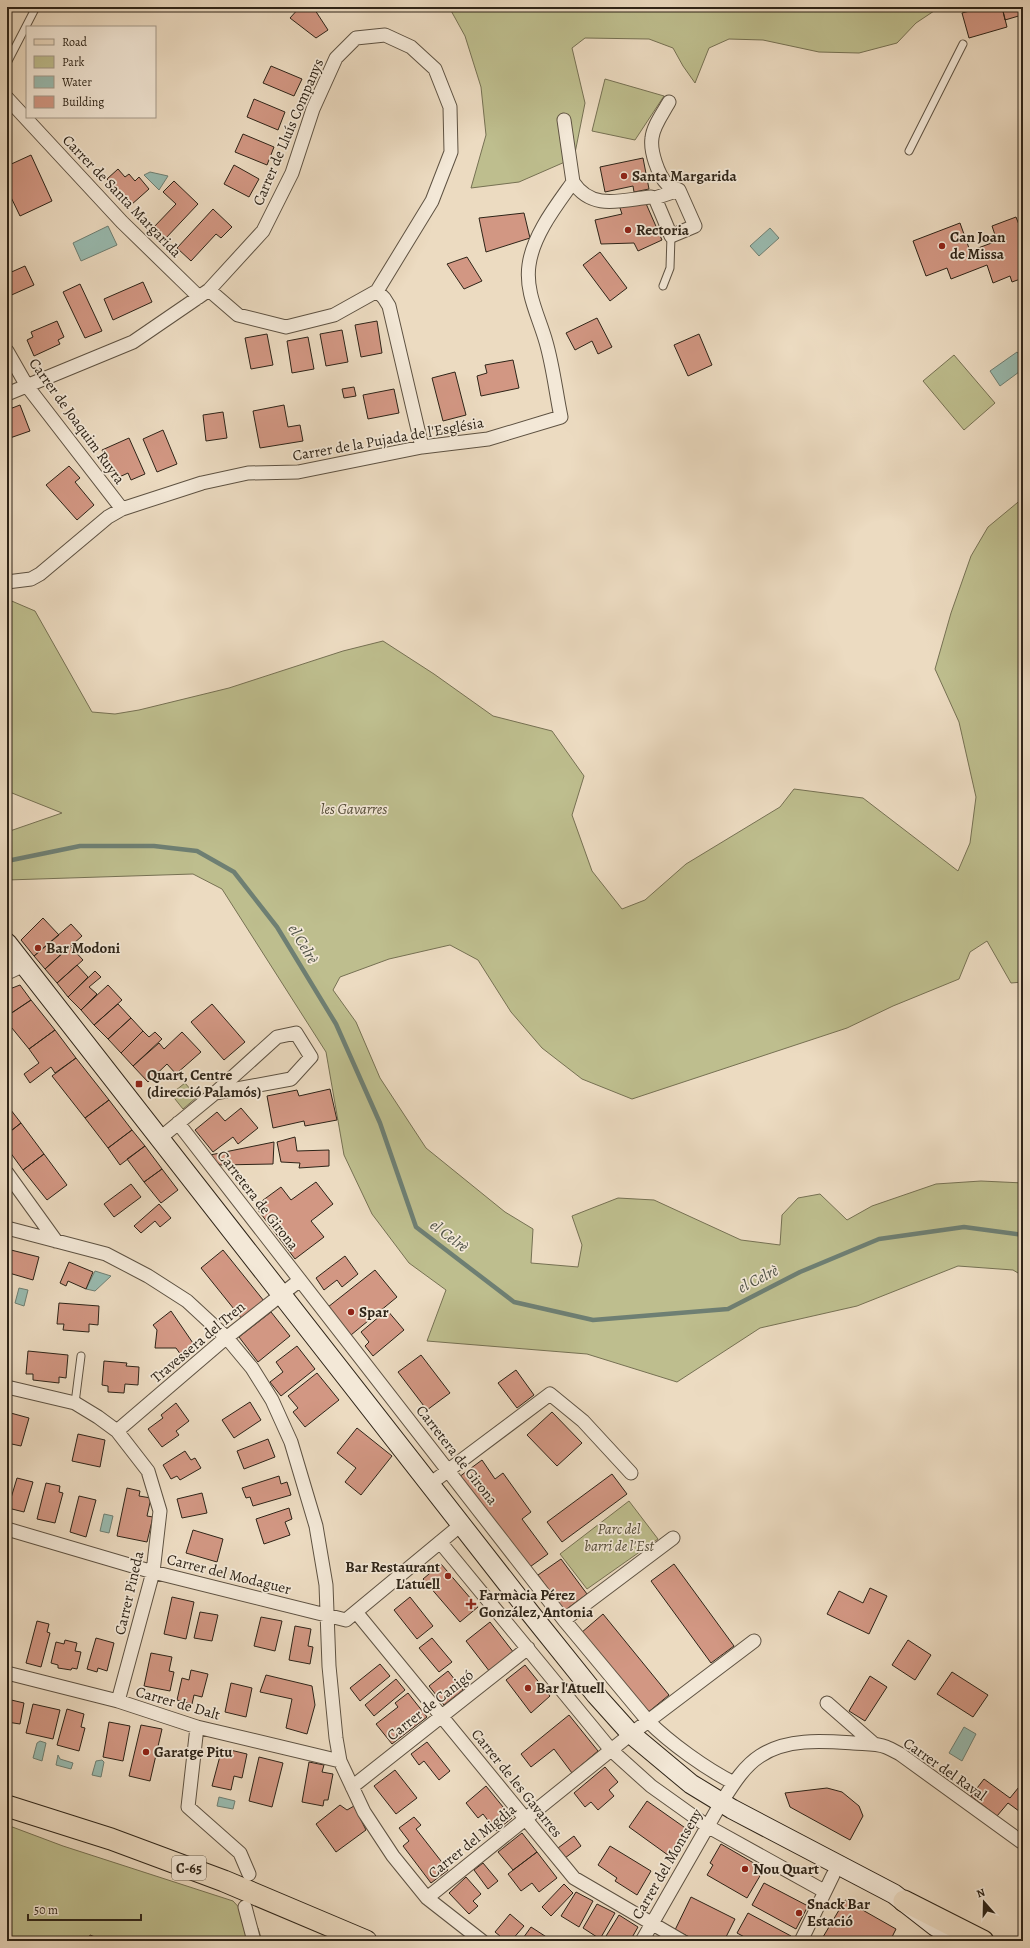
<svg xmlns="http://www.w3.org/2000/svg" width="1030" height="1948" font-family="Alegreya,serif">
<style>
.green{fill:#bebe8e;stroke:#767153}
.water{fill:#99bbb0;stroke:#6e7f73}
.lines{fill:none;stroke-linecap:round;stroke-linejoin:round}
.stream{stroke:#6e7f73;stroke-width:4.5}
.building{fill:#d29783;stroke:#2e2418}
.service-casing{stroke:#5e5242;stroke-width:9}
.minor-casing{stroke:#5e5242;stroke-width:15}
.secondary-casing{stroke:#2e2418;stroke-width:21}
.primary-casing{stroke:#2e2418;stroke-width:23}
.service{stroke:#f3e8d7;stroke-width:7}
.minor{stroke:#f3e8d7;stroke-width:13}
.secondary{stroke:#f3e8d7;stroke-width:19}
.primary{stroke:#ecdbc1;stroke-width:21}
.poi-dot{fill:#8f2418;stroke:#f3e8d7;stroke-width:1.5}
.labels{text-anchor:middle;dominant-baseline:central;stroke-width:3.5;stroke-linejoin:round;paint-order:stroke}
.shield{fill:#f3e8d7;stroke:#695f51;stroke-width:1}
.shield-label{font-size:14px;font-weight:bold;fill:#2e2418}
.street-label{font-size:15px;fill:#2e2418;stroke:#f3e8d7}
.poi-label{font-size:15px;font-weight:bold;fill:#2e2418;stroke:#f3e8d7;text-anchor:start}
.park-label{font-size:15px;font-style:italic;fill:#524a36;stroke:#f3e8d7}
.water-label{font-size:16px;font-style:italic;fill:#4e5146;stroke:#f3e8d7}
</style>
<rect width="100%" height="100%" fill="#ecdbc1"/>
<filter id="stains"><feTurbulence type="fractalNoise" baseFrequency=".005" numOctaves="4"/><feColorMatrix values="0 0 0 0 .2 0 0 0 0 .09 0 0 0 0 .02 0 0 0 .5 -.17"/></filter>
<radialGradient id="worn" r=".72"><stop offset=".6" stop-color="#630" stop-opacity="0"/><stop offset="1" stop-color="#630" stop-opacity=".3"/></radialGradient>
<path class="green" d="M449,7H940L916,23L897,43L859,53L819,52L763,40L729,39L709,48L695,83L683,66L673,48L649,39L585,38L572,48L585,103L574,158L519,182L471,188L486,135L481,87L465,36Z
M605,79L664,96L635,140L592,131Z
M954,355L995,403L964,430L923,381Z
M1023,498V982L1011,983L987,941L970,952L959,979L893,1006L847,1028L632,1099L582,1079L542,1048L511,1012L478,960L450,945L389,959L340,977L333,990L356,1022L380,1078L426,1148L505,1212L533,1229L531,1263L578,1267L582,1245L572,1216L618,1198L654,1200L741,1240L780,1245L782,1215L798,1198L820,1194L847,1220L872,1206L936,1184L981,1181L1023,1183V1276L1013,1270L958,1266L857,1306L760,1328L677,1382L587,1354L427,1341L446,1290L409,1263L372,1214L344,1155L326,1052L222,889L193,874L7,880V832L62,813L7,791V599L35,611L92,712L115,714L139,710L229,688L343,651L383,641L434,674L493,716L552,731L584,776L572,815L592,871L622,909L645,900L686,864L780,807L794,789L863,798L958,871L970,843L976,797L959,722L935,669L951,613L971,556L988,527Z
M185,1083L197,1097L183,1109L171,1094Z
M629,1501L658,1539L587,1589L560,1554Z
M7,1825L63,1846L233,1901L258,1928L262,1941H7Z"/>
<path class="water" d="M150,172L168,176L159,190L144,175Z
M108,226L117,245L81,261L73,243Z
M770,228L779,238L759,256L750,246Z
M1017,352L1023,359V369L1000,386L990,371Z
M95,1271L111,1276L95,1291L86,1289Z
M19,1288L28,1290L24,1306L15,1303Z
M104,1514L113,1516L109,1533L100,1531Z
M964,1727L976,1734L962,1761L949,1753Z
M40,1741L46,1743L42,1761L33,1758L37,1743Z
M58,1755L60,1759L73,1763L71,1769L56,1765Z
M102,1760L104,1762L101,1777L92,1775L96,1761Z
M219,1797L235,1801L233,1809L217,1806Z"/>
<g class="lines">
<path class="stream" d="M7,861L80,846H154L197,851L234,872L277,927L336,1024L380,1123L416,1227L514,1302L593,1320L728,1309L800,1272L879,1239L964,1227L1023,1235"/>
</g>
<path class="building" d="M300,7H313L328,30L316,38L290,18Z
M985,7H1002L1007,27L969,38L962,13Z
M1002,7H1020L1022,15L1005,20Z
M271,66L302,79L294,96L263,83Z
M254,99L285,112L278,130L247,117Z
M243,134L274,147L267,165L235,152Z
M31,155L52,201L20,216L7,189V166Z
M643,158L649,189L634,192L633,186L605,192L600,167Z
M234,165L259,179L249,197L224,184Z
M118,169L125,177L129,174L135,181L139,177L149,189L131,205L107,179Z
M174,181L198,204L165,239L153,228L176,204L163,192Z
M644,199L662,240L638,251L634,243L601,244L595,220L622,214L619,205Z
M213,209L232,227L221,238L216,234L191,261L177,248Z
M524,213L530,238L486,252L479,218Z
M1016,217L1023,235V278L1012,282L1010,276L993,283L987,265L951,279L947,268L926,276L913,241L960,223L970,251L997,241L992,226Z
M600,252L627,288L610,301L583,265Z
M467,257L482,281L464,289L447,264Z
M25,266L34,285L7,297V274Z
M143,282L152,302L113,320L104,299Z
M80,284L102,331L85,338L63,292Z
M597,318L612,347L598,354L592,341L575,350L566,333Z
M57,321L64,337L58,340L60,344L34,356L27,340L33,337L31,332Z
M377,321L382,353L361,357L355,325Z
M342,330L348,362L326,366L320,334Z
M267,334L273,365L251,369L245,338Z
M699,334L712,365L688,376L674,345Z
M308,337L314,369L292,373L287,341Z
M513,360L519,388L481,396L477,376L487,373L485,365Z
M455,372L466,415L443,421L432,378Z
M354,387L356,396L344,398L342,389Z
M394,389L399,413L368,419L363,395Z
M20,405L30,431L7,439V410Z
M284,405L288,427L300,425L303,441L260,448L253,411Z
M223,412L227,438L206,441L203,415Z
M163,430L177,464L157,472L143,439Z
M129,438L145,474L131,480L128,473L115,479L102,450Z
M69,466L80,478L75,482L94,505L77,520L46,485Z
M43,918L59,935L34,956L21,940Z
M71,924L82,936L45,969L34,956Z
M70,946L83,960L57,983L45,969Z
M77,965L88,977L68,997L57,983Z
M95,971L101,977L89,987L97,994L81,1010L68,997Z
M20,985L31,1000L7,1016V990Z
M108,985L122,1000L94,1025L81,1010Z
M31,1000L55,1030L29,1049L7,1022V1016Z
M118,1004L131,1018L108,1039L94,1025Z
M212,1004L245,1042L224,1060L191,1022Z
M131,1018L143,1031L121,1053L108,1039Z
M55,1030L76,1058L55,1073L51,1067L30,1083L24,1074L39,1063L29,1049Z
M143,1031L149,1037L155,1032L162,1039L133,1066L121,1053Z
M182,1032L201,1052L176,1074L167,1064L148,1082L133,1066L159,1043L164,1049Z
M76,1058L109,1100L85,1118L52,1076Z
M330,1089L337,1120L305,1126L304,1121L273,1128L267,1096L297,1090L299,1096Z
M109,1100L132,1130L108,1148L85,1118Z
M7,1105L21,1123L7,1134Z
M241,1108L258,1128L238,1144L233,1137L213,1152L195,1130L217,1112L225,1121Z
M21,1123L44,1154L23,1170L7,1148V1134Z
M132,1130L145,1146L120,1165L108,1148Z
M295,1137L297,1151L329,1150V1166L299,1168L300,1163L281,1162L277,1142Z
M274,1142L273,1164L220,1165L210,1155Z
M145,1146L162,1169L144,1182L127,1159Z
M44,1154L67,1185L47,1200L23,1170Z
M162,1169L178,1190L161,1203L144,1182Z
M316,1182L333,1204L311,1221L324,1237L295,1259L255,1206L281,1187L291,1200Z
M131,1184L141,1197L114,1217L104,1204Z
M159,1204L171,1218L160,1227L155,1221L141,1233L134,1226Z
M7,1249L39,1257L33,1280L9,1273L7,1280Z
M223,1250L264,1301L242,1319L201,1268Z
M345,1256L358,1274L342,1287L337,1280L324,1290L316,1278Z
M69,1262L93,1272L86,1289L68,1281L66,1286L60,1283Z
M375,1270L397,1297L351,1335L328,1307Z
M59,1303L99,1306L98,1325L89,1324V1332L63,1330L64,1324H57Z
M387,1310L404,1330L373,1356L365,1346L369,1342L361,1332Z
M171,1311L195,1346L181,1355L176,1348H155L157,1330L153,1325Z
M271,1312L290,1336L258,1362L239,1337Z
M297,1346L315,1369L281,1396L270,1382L283,1372L276,1362Z
M28,1351L68,1355L66,1378L59,1377V1383L33,1380V1374H26Z
M421,1355L450,1393L427,1410L398,1372Z
M104,1361L127,1363L126,1366L139,1367L138,1385L125,1384L124,1393L108,1392V1386L102,1385Z
M516,1370L534,1395L517,1408L498,1383Z
M317,1373L339,1400L305,1427L293,1412L298,1408L288,1396Z
M250,1402L261,1420L234,1438L222,1420Z
M176,1403L189,1421L176,1431L179,1435L162,1447L148,1429L163,1418L161,1415Z
M7,1412L29,1418L21,1446L7,1443Z
M552,1412L582,1443L557,1466L527,1435Z
M357,1428L392,1456L361,1495L345,1482L356,1468L337,1453Z
M78,1434L105,1440L100,1467L72,1461Z
M268,1439L275,1457L244,1469L237,1451Z
M185,1451L191,1460L195,1458L201,1468L180,1480L177,1476L171,1479L163,1465Z
M482,1460L495,1479L503,1473L531,1512L522,1519L548,1554L527,1569L459,1477Z
M612,1474L627,1494L562,1542L547,1522Z
M279,1476L281,1484L287,1482L291,1495L253,1506L250,1497L246,1498L242,1488Z
M17,1478L33,1482L24,1512L8,1508Z
M46,1483L60,1486L59,1492L63,1493L55,1523L37,1519Z
M127,1488L140,1491L139,1496L151,1498L147,1516L153,1517L147,1542L117,1536Z
M202,1493L207,1513L182,1518L177,1499Z
M79,1496L96,1500L86,1537L70,1532Z
M289,1508L292,1519L285,1522L290,1535L264,1544L256,1519Z
M193,1530L223,1539L217,1562L186,1553Z
M561,1559L587,1594L564,1611L538,1575Z
M441,1564L478,1607L460,1622L423,1579Z
M674,1564L734,1646L711,1663L651,1581Z
M870,1588L887,1596L869,1634L827,1614L839,1591L863,1603Z
M172,1597L194,1602L186,1639L164,1634Z
M410,1597L433,1626L417,1639L394,1610Z
M200,1612L218,1615L212,1641L194,1638Z
M603,1614L669,1695L646,1714L581,1633Z
M261,1617L282,1621L275,1651L254,1646Z
M37,1621L49,1624L47,1632L50,1633L41,1667L26,1663Z
M490,1622L514,1653L490,1672L466,1641Z
M295,1626L311,1629L308,1646L313,1647L310,1664L289,1660Z
M96,1638L114,1643L107,1671L98,1668L97,1672L87,1669Z
M432,1638L452,1662L439,1672L419,1648Z
M65,1640L77,1643L75,1651L81,1652L77,1669L72,1668L71,1670L58,1668V1665L51,1663L56,1642L64,1644Z
M908,1640L931,1655L915,1680L892,1665Z
M151,1653L172,1657L169,1671L174,1672L170,1691L144,1686Z
M380,1664L390,1676L360,1701L350,1688Z
M525,1665L550,1696L531,1713L506,1680Z
M191,1670L208,1674L202,1697L194,1695L192,1704L177,1700L182,1678L189,1680Z
M448,1671L463,1690L444,1705L429,1686Z
M952,1672L988,1695L973,1717L937,1694Z
M266,1675L312,1686L315,1705L307,1734L286,1728L292,1699L260,1692Z
M870,1676L887,1687L865,1721L849,1711Z
M396,1679L405,1690L374,1716L365,1705Z
M231,1683L252,1688L246,1717L225,1712Z
M408,1693L427,1717L392,1744L376,1724L398,1707L395,1703Z
M7,1699L24,1703L20,1724L7,1722Z
M33,1704L60,1710L53,1739L26,1733Z
M67,1709L84,1714L81,1727L85,1728L79,1751L57,1745Z
M569,1715L598,1751L572,1773L554,1749L531,1767L521,1754Z
M109,1722L130,1726L123,1761L103,1757Z
M141,1725L162,1729L150,1781L129,1776Z
M427,1742L450,1771L439,1780L424,1761L419,1765L411,1754Z
M226,1749L247,1754L242,1778L234,1776L231,1790L212,1786L220,1756L224,1757Z
M259,1757L283,1763L272,1807L249,1801Z
M309,1762L324,1765L322,1772L333,1774L328,1800H324L323,1806L302,1802Z
M605,1767L618,1782L609,1790L614,1796L598,1810L591,1802L585,1807L574,1793Z
M395,1770L417,1798L396,1814L374,1786Z
M984,1779L1010,1798L1023,1782V1814L1008,1803L997,1816L971,1796Z
M486,1786L512,1818L496,1831L483,1814L478,1818L466,1803Z
M827,1788L842,1792L859,1806L863,1816L850,1840L790,1807L785,1793Z
M647,1801L691,1832L672,1858L629,1827Z
M340,1805L347,1810L354,1806L366,1830L336,1852L316,1824Z
M414,1817L421,1825L416,1829L448,1870L431,1883L403,1846L409,1841L399,1828Z
M1021,1825L1023,1826V1837L1017,1833Z
M522,1833L537,1852L513,1870L498,1852Z
M574,1836L581,1846L565,1858L558,1848Z
M721,1844L764,1869L747,1898L707,1875L713,1865L710,1863Z
M610,1846L651,1871L637,1895L615,1881L617,1878L598,1865Z
M537,1852L557,1878L539,1892L532,1883L521,1891L508,1874Z
M483,1863L498,1881L488,1889L474,1870Z
M466,1877L481,1894L473,1901L478,1906L469,1914L449,1893Z
M764,1883L808,1906L796,1929L752,1905Z
M564,1884L573,1893L551,1916L542,1907Z
M576,1892L593,1901L579,1927L561,1916Z
M691,1897L735,1919L724,1941H698L675,1930Z
M845,1900L896,1929L890,1941H830L823,1937Z
M597,1904L615,1913L600,1939L583,1928Z
M748,1913L791,1936L789,1941H752L737,1933Z
M510,1914L524,1926L511,1941H506L495,1932Z
M619,1915L638,1927L630,1941H603Z
M531,1927L548,1938L546,1941H521Z
M90,1935L105,1941H87Z"/>
<g class="lines">
<g class="service-casing">
<path id="service" d="M7,63L36,7
M909,151L963,44
M663,286L670,268L671,236
M75,1403L81,1356"/>
</g>
<g class="minor-casing">
<path id="minor" d="M7,98L122,222L199,297
M573,182C592,211 621,200 651,197L655,198L679,190
M655,198L671,236L695,226L679,190C675,188 670,187 667,184C658,175 650,151 652,138C653,126 663,113 669,102
M377,291L384,298L389,306L422,447
M7,351L27,386L122,509
M7,394L133,342L209,290L263,231L292,173L313,109L336,58L356,38L385,35L411,47L435,69L450,107L451,152L432,201L377,291L334,315L286,327L238,315L209,290
M7,582L31,579L40,574L108,517L122,509L202,483L248,473L298,472L422,447L488,439L561,417C556,393 553,366 546,342C539,317 525,292 529,265C533,235 556,206 573,182L564,120
M7,973L24,965
M178,1123L564,1620L648,1721C670,1743 706,1769 734,1783
M159,1139L215,1093L277,1037L296,1033L311,1057L291,1079L215,1093
M7,1173L56,1241
M7,1228L106,1254L148,1276L187,1301L227,1338L252,1368L272,1400L291,1442L316,1526L326,1585L329,1666L336,1738L340,1761L364,1812L393,1856L427,1898L482,1941
M7,1387L75,1403L98,1417L117,1431L148,1471L160,1511L153,1572L118,1701
M117,1431L221,1342L300,1280
M430,1484L550,1394L583,1421L631,1473
M7,1529L153,1572L346,1620L462,1524
M440,1542L611,1750L651,1786L707,1826L824,1891
M356,1612L574,1878L682,1941
M564,1620L673,1538
M7,1673L118,1701L197,1727L340,1761
M827,1703L874,1744
M197,1727L188,1807L240,1853L249,1874
M352,1787L528,1648
M427,1898L631,1734L754,1641
M245,1907L254,1941
M642,1941L721,1803C732,1786 743,1767 760,1756C787,1738 823,1741 853,1743C864,1744 876,1743 886,1747C891,1749 896,1752 900,1754L1023,1843
M801,1941L833,1875"/>
</g>
<g class="secondary-casing">
<path id="secondary" d="M7,943L531,1614L596,1695L631,1734L691,1784L732,1809L894,1894L935,1926L959,1941"/>
</g>
<g class="primary-casing">
<path id="primary" d="M7,1806L111,1839L224,1881L366,1941
M904,1901L983,1941"/>
</g>
<use href="#service" class="service"/>
<use href="#minor" class="minor"/>
<use href="#secondary" class="secondary"/>
<use href="#primary" class="primary"/>
</g>
<g class="poi-dot">
<circle cx="624" cy="176" r="4"/>
<circle cx="628" cy="230" r="4"/>
<circle cx="942" cy="246" r="4"/>
<circle cx="38" cy="948" r="4"/>
<rect x="135" y="1080" width="8" height="8" rx="2"/>
<circle cx="351" cy="1312" r="4"/>
<circle cx="448" cy="1576" r="4"/>
<path d="M469 1598h4v4h4v4h-4v4h-4v-4h-4v-4h4z"/>
<circle cx="528" cy="1688" r="4"/>
<circle cx="146" cy="1752" r="4"/>
<circle cx="745" cy="1869" r="4"/>
<circle cx="799" cy="1913" r="4"/>
</g>
<g class="labels">
<rect class="shield" x="172" y="1856" width="34" height="24" rx="3"/>
<g class="shield-label">
<text x="189" y="1868">C-65</text>
</g>
<g class="street-label">
<text transform="translate(288 132) rotate(-67)">Carrer de Lluís Companys</text>
<text transform="translate(122 196) rotate(46)">Carrer de Santa Margarida</text>
<text transform="translate(77 421) rotate(54)">Carrer de Joaquim Ruyra</text>
<text transform="translate(388 439) rotate(-10)">Carrer de la Pujada de l'Església</text>
<text transform="translate(258 1200) rotate(52)">Carretera de Girona</text>
<text transform="translate(198 1342) rotate(-40)">Travessera del Tren</text>
<text transform="translate(457 1455) rotate(52)">Carretera de Girona</text>
<text transform="translate(229 1574) rotate(14)">Carrer del Modaguer</text>
<text transform="translate(129 1593) rotate(-77)">Carrer Pineda</text>
<text transform="translate(178 1703) rotate(16)">Carrer de Dalt</text>
<text transform="translate(430 1705) rotate(-38)">Carrer de Canigó</text>
<text transform="translate(945 1769) rotate(35)">Carrer del Raval</text>
<text transform="translate(517 1783) rotate(51)">Carrer de les Gavarres</text>
<text transform="translate(472 1841) rotate(-39)">Carrer del Migdia</text>
<text transform="translate(667 1864) rotate(-60)">Carrer del Montseny</text>
</g>
<g class="poi-label">
<text x="632" y="176">Santa Margarida</text>
<text x="636" y="230">Rectoria</text>
<text x="950" y="237">Can Joan<tspan x="950" dy="17">de Missa</tspan></text>
<text x="46" y="948">Bar Modoni</text>
<text x="147" y="1075">Quart, Centre<tspan x="147" dy="17">(direcció Palamós)</tspan></text>
<text x="359" y="1312">Spar</text>
<text x="440" y="1567" text-anchor="end">Bar Restaurant<tspan x="440" dy="17">L'atuell</tspan></text>
<text x="479" y="1595">Farmàcia Pérez<tspan x="479" dy="17">González, Antonia</tspan></text>
<text x="536" y="1688">Bar l'Atuell</text>
<text x="154" y="1752">Garatge Pitu</text>
<text x="753" y="1869">Nou Quart</text>
<text x="807" y="1904">Snack Bar<tspan x="807" dy="17">Estació</tspan></text>
</g>
<g class="park-label">
<text x="354" y="809">les Gavarres</text>
<text x="619" y="1529">Parc del<tspan x="619" dy="17">barri de l'Est</tspan></text>
</g>
<g class="water-label">
<text transform="translate(303 944) rotate(59)">el Celrè</text>
<text transform="translate(449 1236) rotate(37)">el Celrè</text>
<text transform="translate(758 1279) rotate(-27)">el Celrè</text>
</g>
</g>
<rect width="1030" height="1948" fill="none" stroke="#ecdbc1" stroke-width="24"/>
<rect x="8" y="8" width="1014" height="1932" fill="none" stroke="#2e2418" stroke-width="2"/>
<rect x="12" y="12" width="1006" height="1924" fill="none" stroke="#2e2418"/>
<rect x="26" y="26" width="130" height="92" fill="#f3e8d7" stroke="#a49a8b"/>
<rect x="34" y="39" width="20" height="6" fill="#ecdbc1" stroke="#a49a8b"/>
<text x="62" y="46" font-size="12" fill="#2e2418">Road</text>
<rect x="34" y="56" width="20" height="12" fill="#bebe8e" stroke="#a49a8b"/>
<text x="62" y="66" font-size="12" fill="#2e2418">Park</text>
<rect x="34" y="76" width="20" height="12" fill="#99bbb0" stroke="#a49a8b"/>
<text x="62" y="86" font-size="12" fill="#2e2418">Water</text>
<rect x="34" y="96" width="20" height="12" fill="#d29783" stroke="#a49a8b"/>
<text x="62" y="106" font-size="12" fill="#2e2418">Building</text>
<g transform="translate(984 1902) rotate(340)" stroke="#f3e8d7" stroke-width="3" paint-order="stroke">
<path d="M0-3L7 15L0 10L-7 15Z" fill="#2e2418"/>
<text y="-6" font-size="11" font-weight="bold" text-anchor="middle" fill="#2e2418">N</text>
</g>
<path d="M28 1914v6h113v-6" fill="none" stroke="#2e2418" stroke-width="2"/>
<text x="34" y="1914" font-size="12" fill="#2e2418" stroke="#f3e8d7" stroke-width="3" paint-order="stroke">50 m</text>
<rect width="100%" height="100%" filter="url(#stains)"/>
<rect width="100%" height="100%" fill="url(#worn)"/>
</svg>
